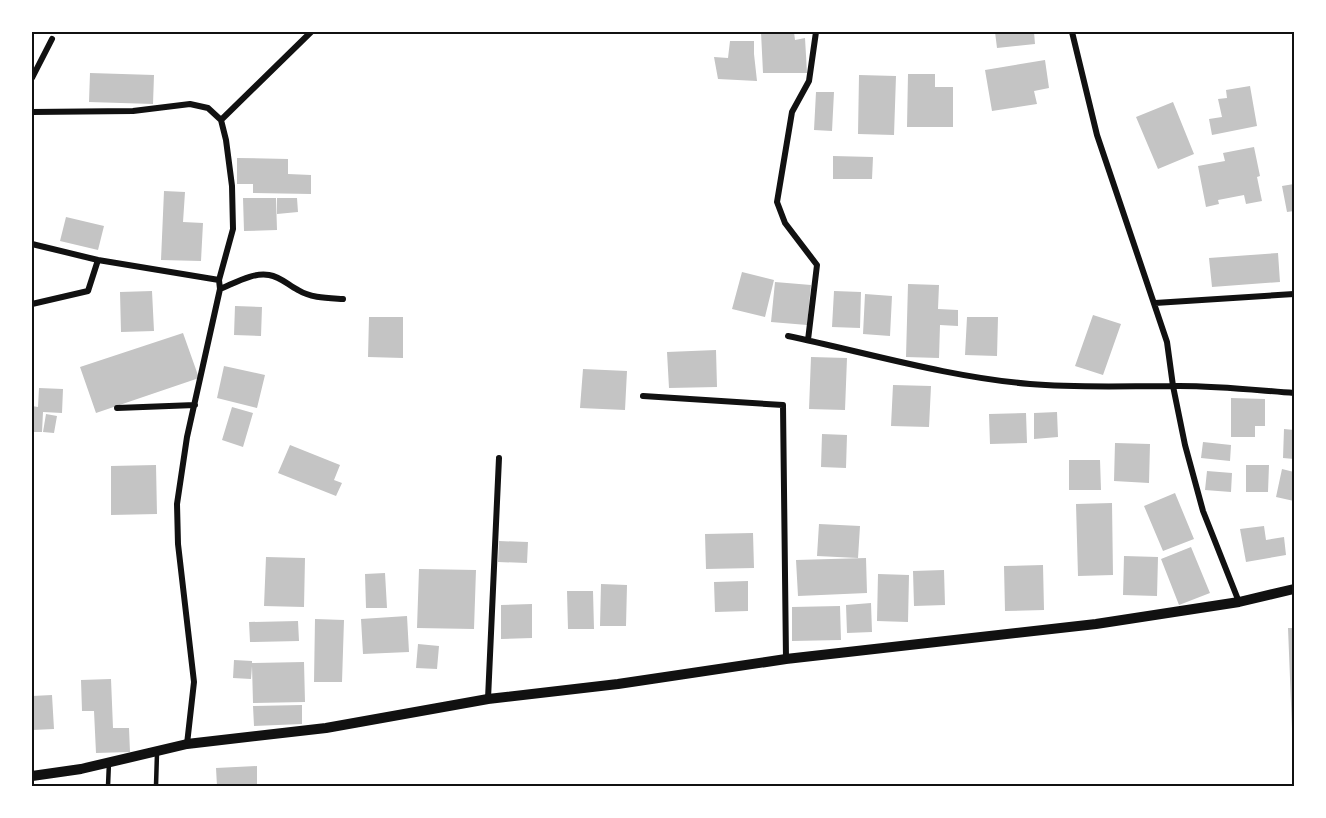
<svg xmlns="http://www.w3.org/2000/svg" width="1326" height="818" font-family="'Source Sans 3',sans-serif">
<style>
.building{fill:#c4c4c4}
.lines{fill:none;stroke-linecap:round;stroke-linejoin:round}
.service{stroke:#111;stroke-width:4.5}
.minor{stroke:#111;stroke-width:6}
.tertiary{stroke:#111;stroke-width:10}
.neatline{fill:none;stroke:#111;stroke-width:2}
</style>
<rect width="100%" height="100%" fill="#fff"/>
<path class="building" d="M761,32H794L795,40L805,38L807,73H763Z
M995,32H1034L1035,44L997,48Z
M730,41H754V54L757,81L718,79L714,57L728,58Z
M1045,60L1049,88L1034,91L1037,104L992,111L985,70Z
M90,73L154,75L153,104L89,102Z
M908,74H935V87H953V127H907Z
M859,75L896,76L894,135L858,134Z
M1250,86L1257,126L1212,135L1209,119L1222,117L1218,99L1227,98L1226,90Z
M816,92H834L832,131L814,130Z
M1173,102L1194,154L1158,169L1136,117Z
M1254,147L1260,176L1257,177L1262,201L1246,204L1244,195L1218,200L1219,204L1206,207L1198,166L1225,161L1223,153Z
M833,156L873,157L872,179H833Z
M237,158L288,159V174L311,175V194L253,193V184H237Z
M1294,184V211L1287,212L1282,186Z
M164,191L185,192L183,222L203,223L201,261L161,260Z
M243,198H276L277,230L244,231Z
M277,198H297L298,212L277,214Z
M66,217L104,226L98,250L60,241Z
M1278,253L1280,282L1212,287L1209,258Z
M742,272L774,280L765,317L732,309Z
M775,282L811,285L807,325L771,322Z
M908,284L939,285L938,309L958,310V326L940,325L939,358L906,357Z
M152,291L154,331L121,332L120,292Z
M834,291L861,292L860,328L832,327Z
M865,294L892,296L890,336L863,334Z
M235,306L262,307L261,336L234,335Z
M1093,315L1121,324L1103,375L1075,366Z
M369,317H403V358L368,357Z
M967,317H998L997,356L965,355Z
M183,333L199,378L96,413L80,367Z
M716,350L717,387L669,388L667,352Z
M811,357L847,358L845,410L809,409Z
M224,366L265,375L257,408L217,398Z
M583,369L627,371L625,410L580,408Z
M893,385L931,386L929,427L891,426Z
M39,388L63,389L62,413L43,412L42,432H32V406L38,407Z
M1231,398L1265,399V426H1255V437H1231Z
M232,407L253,413L243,447L222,440Z
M1057,412L1058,437L1034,439V413Z
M1026,413L1027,443L990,444L989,414Z
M46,414L57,416L54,433L43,432Z
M1284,429L1294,430V459L1283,458Z
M822,434L847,435L846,468L821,467Z
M1203,442L1231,445L1230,461L1201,458Z
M1115,443L1150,444L1149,483L1114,481Z
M290,445L340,465L334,480L342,483L336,496L278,473Z
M1069,460H1100L1101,490H1069Z
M156,465L157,514L111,515V466Z
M1246,465H1269L1268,492H1246Z
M1282,469L1294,472V501L1276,497Z
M1207,471L1232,473L1231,492L1205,490Z
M1175,493L1194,539L1163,551L1144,506Z
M1112,503L1113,575L1078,576L1076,504Z
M819,524L860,526L858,558L817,556Z
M1264,526L1266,540L1284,537L1286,555L1246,562L1240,529Z
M753,533L754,568L706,569L705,534Z
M499,541L528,542L527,563L498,562Z
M1191,547L1210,593L1179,605L1161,559Z
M1124,556L1158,557L1157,596L1123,595Z
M266,557L305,558L304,607L264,606Z
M866,558L867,593L798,596L796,560Z
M1043,565L1044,610L1005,611L1004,566Z
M419,569L476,570L474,629L417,628Z
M944,570L945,605L914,606L913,571Z
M385,573L387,608H366L365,574Z
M878,574L909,575L908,622L877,621Z
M748,581V611L715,612L714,582Z
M601,584L627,585L626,626H600Z
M567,591H593L594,629H568Z
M871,603L872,632L847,633L846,605Z
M532,604V638L501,639V605Z
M840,606L841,640L792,641V607Z
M407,616L409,652L363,654L361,619Z
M315,619L344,620L342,682H314Z
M298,621L299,641L250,642L249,622Z
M1288,628H1294V754H1293Z
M418,644L439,646L437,669L416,668Z
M234,660L252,661V663L304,662L305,702L253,703L252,666L251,679L233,678Z
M111,679L113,728H129L130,752L96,753L94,711H82L81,680Z
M52,695L54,729L32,730V696Z
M302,705V724L254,726L253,706Z
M257,766V786H217L216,768Z"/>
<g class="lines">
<path class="service" d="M108,786L109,762
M156,786L157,753"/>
<path class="minor" d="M1072,32L1097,135L1167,342L1173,386L1185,445L1203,511L1239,602
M32,78L52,39
M32,112L133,111L190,104L208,108L221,120L226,140L232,186L233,229L219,280L220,289L187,437L177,504L178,544L194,682L187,744
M221,120L311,32
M32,244L98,260L219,280
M220,289C235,283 253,272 269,275C281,277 288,285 298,290C311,298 327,298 343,299
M1155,303L1294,294
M32,304L88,291L98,260
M788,336C868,353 948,377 1030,384C1077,388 1124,386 1171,386C1212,385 1254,390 1294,393
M808,340L817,265L785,223L777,202L792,112L809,81L816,32
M643,396L783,405L786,659
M117,408L195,405
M488,699L499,458"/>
<path class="tertiary" d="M32,776L81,769L187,744L326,728L488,699L618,684L786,659L1096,624L1239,602L1294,589"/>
</g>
<rect width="1326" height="818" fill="none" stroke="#ffffff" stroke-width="66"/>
<rect x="33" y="33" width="1260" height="752" class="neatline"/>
</svg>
